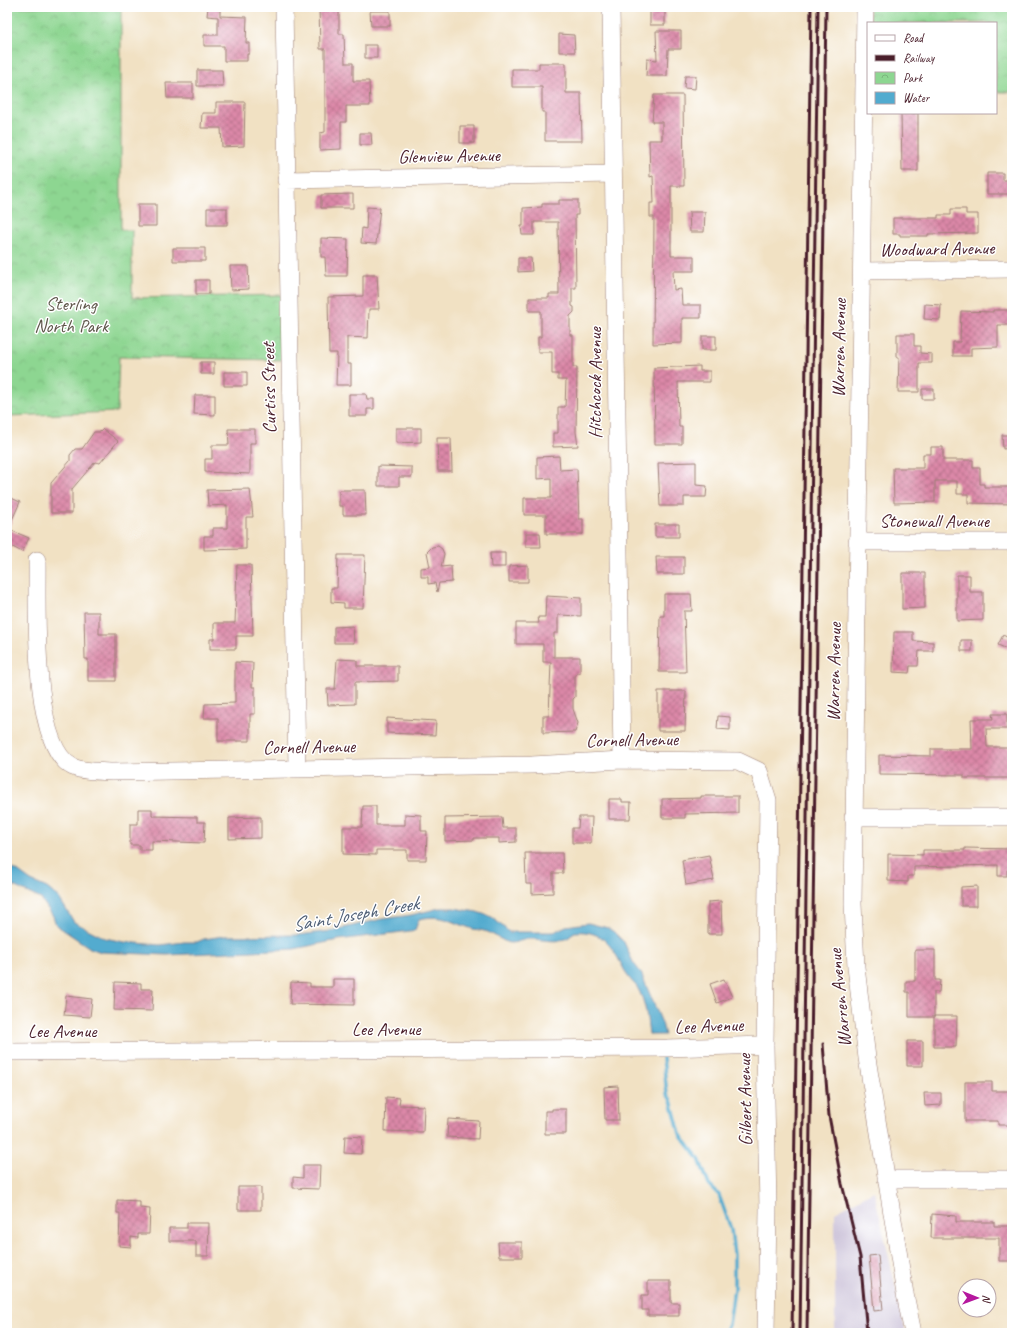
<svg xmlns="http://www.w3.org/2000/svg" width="1019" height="1340" font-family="Caveat,sans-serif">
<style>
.industrial{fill:#c9bfd7}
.park{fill:url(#park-crowns);stroke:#6c7a5e}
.water{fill:#52abcf;stroke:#4e657d}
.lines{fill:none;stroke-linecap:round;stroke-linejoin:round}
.stream{stroke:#52abcf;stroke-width:3.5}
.building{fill:url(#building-cross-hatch)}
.minor-casing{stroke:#9e8077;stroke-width:18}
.minor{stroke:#fff;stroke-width:17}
.rail{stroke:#4a1f2b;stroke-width:3}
.labels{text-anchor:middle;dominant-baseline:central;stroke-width:3;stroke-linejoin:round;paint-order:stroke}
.street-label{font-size:19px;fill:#4a1f2b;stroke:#fff}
.park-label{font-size:19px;fill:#5e564a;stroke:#fff}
.water-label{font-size:20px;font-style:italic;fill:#4e5e75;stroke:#fff}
</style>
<defs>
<pattern id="park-crowns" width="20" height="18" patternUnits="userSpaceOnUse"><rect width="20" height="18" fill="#8dd691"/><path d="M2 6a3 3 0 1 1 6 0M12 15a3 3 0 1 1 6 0" fill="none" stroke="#7bb77d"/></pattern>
<pattern id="building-cross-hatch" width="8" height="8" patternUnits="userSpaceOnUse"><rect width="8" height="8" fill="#dc88a8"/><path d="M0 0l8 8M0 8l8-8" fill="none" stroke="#b46f89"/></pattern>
</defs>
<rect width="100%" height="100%" fill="#fff"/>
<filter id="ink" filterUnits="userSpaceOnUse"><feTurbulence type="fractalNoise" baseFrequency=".025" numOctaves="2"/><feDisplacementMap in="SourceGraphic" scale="8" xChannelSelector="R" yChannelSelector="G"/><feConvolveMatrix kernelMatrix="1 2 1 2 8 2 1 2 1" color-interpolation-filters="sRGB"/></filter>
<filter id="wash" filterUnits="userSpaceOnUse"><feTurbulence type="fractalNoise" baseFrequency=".012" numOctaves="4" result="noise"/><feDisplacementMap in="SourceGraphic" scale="16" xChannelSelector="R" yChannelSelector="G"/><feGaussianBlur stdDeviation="0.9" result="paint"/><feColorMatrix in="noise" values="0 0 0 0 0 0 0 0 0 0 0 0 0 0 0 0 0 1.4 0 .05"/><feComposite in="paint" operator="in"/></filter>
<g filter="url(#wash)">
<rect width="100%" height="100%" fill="#f1e1c3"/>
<path class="industrial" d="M874,1191L906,1333H835V1212Z"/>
<path class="park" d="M7,7H121V230H132V298L282,295V360L119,357L117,412L7,416Z
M870,7H1012V92H996V23H870Z"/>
<path class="water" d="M7,868L16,870L31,881L47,888L59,898L74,922L105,938L124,942L160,945L184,942H197L204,939L224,936L299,935L331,931L382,919L411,915L440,908H454L477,912L492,917L509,932H554L566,926L588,923L608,928L614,932L624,942L633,962L641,973L662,1023L665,1035H649C647,1018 646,1002 637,987C634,983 630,980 627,975C614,951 606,929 574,932C564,947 542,938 528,939C521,940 512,945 506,942C500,939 494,935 488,932C482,930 475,930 470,928C450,921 441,914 419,919L415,930L410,931L338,940L294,949L167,955L101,952L90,948L56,925L53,916L41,899L7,883Z"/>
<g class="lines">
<path class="stream" d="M663,1058L667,1094L671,1100L680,1134L699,1159L709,1185L719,1195L731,1229L734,1254V1289L729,1325L724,1333"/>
</g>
<g id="blocks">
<path class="building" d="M208,7H220V16L247,17L246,43H249V54H247V61H224V46H204V35H218V17L207,16Z
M319,7H339V34H344L345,63H353V81H369L370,106H346V122H341V149L320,150V133L325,132V49H320Z
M650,7H665V25H650Z
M370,11H390V26H371Z
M656,31H681V49H668L667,76H646L647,59L657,60Z
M559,34L574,35L575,52H559Z
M365,45H377V58H365Z
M539,63H566V93H581L582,141H545V112H542V87H512V69H539Z
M197,70H222L223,86H197Z
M685,76H696L695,89L684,88Z
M166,83H193V98H167Z
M654,95H683L684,186H671V256H694V271H673L674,290L681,289L682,305H701V318H682V343L653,344L654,217H650V203H654L653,176L650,177L649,140H662V122H652Z
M216,102H245L244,146L222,147L221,128H201L202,113H216Z
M901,113H918V171H902Z
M460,126H474V143H460Z
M360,133H371L372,145H360Z
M987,173H1003V180H1011V194H987Z
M353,194V208H321V195Z
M559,200H578V215H575L576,288H572V306L574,307V312L570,316V335H573V367H577L576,432L578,446L553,447V433H558V407H565L566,380H558V374H552V352H538V337H541V311H529V298H549V294H559L558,222H534V235H522L521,226H523V208L542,207V204H559Z
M138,204H156V226H138Z
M367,207L380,208L376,244L361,243L362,228L366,229Z
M207,208H227V225H207Z
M951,209H966V214H978V233L928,234V236H900V234H893V218H938V215H951Z
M689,212H705L704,232H690Z
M321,238L348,239L347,276H326L325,257H321Z
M173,248H205V261H173Z
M518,258H531L532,271L518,272Z
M230,266H248L249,289L231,290Z
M363,275H377L379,309H369L368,338L347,337V364H351V385H336L337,353H329L328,297L363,296Z
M196,280H209V294H196Z
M925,304L941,305L940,320L924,319Z
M993,310H1012V325H998V347L971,348V356H953V342H960L961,311L993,312Z
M897,334H914V346H920V353L932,354V363H919V392H898L899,357H897Z
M702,336H716V350H702Z
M201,362H214V374H201Z
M700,366V371H710V382H678L679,427H682V444H655L654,368Z
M224,372H247V386H224Z
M922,389H934V399H922Z
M349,394H366L367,399H374V409H367V416H349Z
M195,395H215V415L194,414Z
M396,428H421V442L396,443Z
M103,429L118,441L100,463L95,462L72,489V513H51V483L70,461V455L75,449H82L94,432H100Z
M228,429H255V443H250V474L205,472V459H212V445H229Z
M1002,435H1012V448L1003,449Z
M437,438H451L452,471H438Z
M931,447H943V460H973V468H980V484H984V487H1012V504L968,503V494H957V481H935V502L894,503L893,468H923V454H931Z
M559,456L560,470L577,469L579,519H583V534H546V515H524V498H551V478L537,479V457Z
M696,462V485L707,486L706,497H684V506H660L658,463Z
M378,466L412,467V477H399V486H378Z
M250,489L253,517H246V549L204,550V536H213V528H227V505L208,506L207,490Z
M339,490H365L366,515H343V506H339Z
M7,496L20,502L8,529L29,538L22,552L7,544Z
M655,524H679V537H655Z
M526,533H540L541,547H526Z
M438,546L442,549L444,554L441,567L451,566L452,582L439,583L437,592L435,583L428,584V577H421V568L430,567L427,552L432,547Z
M490,553H505V567H491Z
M338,555H365L363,608H344V603L331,602V588H337Z
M656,557H684V574H657Z
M237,565H251L253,636H236V649H210V639H214V623H235Z
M528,565V582H509V566Z
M902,573H925V608L902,609Z
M957,575H970V592H983V620L957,621Z
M664,594H691L692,611H684L686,672H659L660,616H664Z
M546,596L581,598V616L558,615V633H554V657H580V673H577L575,677V697L573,699V709L578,723L575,732L543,733V716H549L551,662H543V644H516V623H539L538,617H545Z
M84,612H99V634H116V681H88V659H85Z
M353,626L354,643H334V627Z
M894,632H913V641L933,642V651H919L918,666H910L909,673L893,672Z
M1003,635L1012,640L1007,649L998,645Z
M961,640H972V651H961Z
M337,659L357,660V666H398V681L355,682V704L328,705L327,689H335Z
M235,662L253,663L252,687H255V714H250V741H218V718H204L205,704L235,703Z
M658,691H686L685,731H658Z
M992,714H1007V729H986L987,747H1012V778H964V775L879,774V755L931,756V749H972L971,719H993Z
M718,716L730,717V730L717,729Z
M387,718L436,721L435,735L387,733Z
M701,796H738V813L685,814V818H662V799L701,798Z
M609,799H622V802H631L630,819H609Z
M363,806H376V825H405V814L421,815V831H427L426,860H407V850H376V855L343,854V827H362Z
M138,809H152V816L197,817V822H205L204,843L152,841V850H140V845H130V824H138Z
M261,817V838L229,839V818Z
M502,817L503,828H516V842L499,843V838H474V840L445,841V818Z
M579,817H592L591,843H572V828H578Z
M965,848L1012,849V870H1007V876H998V865L914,867V876H908V882L888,881V854L923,855V850H965Z
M525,853H562L563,873H553V893L532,894V884H526Z
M709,855L714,880L686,885L682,860Z
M977,886V906H961V887Z
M721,901L722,934H708V902Z
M915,950H935V980H940L939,992H934V1017H909V992H906V981H915Z
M333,979H354V1005L290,1004L291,982L310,983V987H333Z
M724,979L732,997L717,1003L710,984Z
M115,982L141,983V989H153L152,1011L114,1010Z
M66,996L92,999L90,1017L64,1015Z
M934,1016H957L956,1047H934Z
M907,1041H923V1066H907Z
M965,1082H992V1091H1012V1125H998V1121H965Z
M618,1086L619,1120H605L604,1087Z
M924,1093H941V1105L925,1106Z
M386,1097L400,1098L399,1105L424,1106L423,1132L385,1131Z
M552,1109H566V1134H545V1111H552Z
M448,1119L479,1121L478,1139L447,1137Z
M345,1136L362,1137L361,1154L344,1153Z
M303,1165H320L319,1189L293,1188V1177L303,1178Z
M238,1187H261V1210H238Z
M117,1200L140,1201V1208L150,1209L149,1234H138V1238L131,1237V1247L119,1246L120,1213H117Z
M932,1214L956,1216V1222H994V1226H1012V1261H999V1238H931Z
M187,1223H209L208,1256H196V1241H169V1228H187Z
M498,1242H522V1257H499Z
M878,1255L883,1310L874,1311L869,1256Z
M648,1281H671V1303H679V1316H648V1310H642V1295H648Z"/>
</g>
</g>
<g filter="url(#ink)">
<use href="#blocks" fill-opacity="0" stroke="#9e8077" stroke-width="1"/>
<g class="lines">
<g class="minor-casing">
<path id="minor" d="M284,7L297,768
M611,7L622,760
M865,7L853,904L856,967L867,1058L905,1294L913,1333
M286,180L613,174
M862,271L1012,269
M857,542H1012
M37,560C38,603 30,747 73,767C83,772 100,771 112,772L532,765L622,760L738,761L759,771L768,800L765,1045L768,1209L766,1333
M853,817H1012
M7,1052L667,1048L765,1045
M886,1179H1012"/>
</g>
<use href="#minor" class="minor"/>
<path class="rail" d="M823,1044L829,1116L842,1184L860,1257L867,1333
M792,1333L811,7
M800,1333L818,7
M807,1333L826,7"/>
</g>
</g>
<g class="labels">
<g class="street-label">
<text transform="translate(449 156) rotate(-1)">Glenview Avenue</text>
<text transform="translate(937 249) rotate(-1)">Woodward Avenue</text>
<text transform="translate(839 348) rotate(-89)">Warren Avenue</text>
<text transform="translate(595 383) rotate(-90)">Hitchcock Avenue</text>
<text transform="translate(269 388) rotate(-91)">Curtiss Street</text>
<text x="934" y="521">Stonewall Avenue</text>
<text transform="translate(834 672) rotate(-89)">Warren Avenue</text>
<text transform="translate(632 740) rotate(-1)">Cornell Avenue</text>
<text transform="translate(309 747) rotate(-1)">Cornell Avenue</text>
<text transform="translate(840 998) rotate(-96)">Warren Avenue</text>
<text transform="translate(709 1026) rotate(-2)">Lee Avenue</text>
<text x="386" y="1029">Lee Avenue</text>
<text x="62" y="1031">Lee Avenue</text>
<text transform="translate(745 1100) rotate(-91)">Gilbert Avenue</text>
</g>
<g class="park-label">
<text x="71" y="304">Sterling<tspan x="71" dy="22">North Park</tspan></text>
</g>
<g class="water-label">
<text transform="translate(355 914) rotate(-10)">Saint Joseph Creek</text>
</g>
</g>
<rect width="1019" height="1340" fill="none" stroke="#fff" stroke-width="24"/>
<rect x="867" y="22" width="130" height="92" fill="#ffffff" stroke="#b7a5aa"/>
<rect x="875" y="35" width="20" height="6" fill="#ffffff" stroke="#b7a5aa"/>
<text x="903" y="42" font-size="12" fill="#4a1f2b">Road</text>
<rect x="875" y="55" width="20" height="6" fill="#4a1f2b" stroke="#b7a5aa"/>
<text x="903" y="62" font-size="12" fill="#4a1f2b">Railway</text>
<rect x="875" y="72" width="20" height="12" fill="url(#park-crowns)" stroke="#b7a5aa"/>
<text x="903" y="82" font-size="12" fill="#4a1f2b">Park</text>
<rect x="875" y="92" width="20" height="12" fill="#52abcf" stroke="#b7a5aa"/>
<text x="903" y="102" font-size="12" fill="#4a1f2b">Water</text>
<g transform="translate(977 1298) rotate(91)"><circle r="19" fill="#ffffff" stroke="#b7a5aa"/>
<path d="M0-3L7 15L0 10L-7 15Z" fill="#b5179e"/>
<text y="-6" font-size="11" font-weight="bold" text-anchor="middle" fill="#4a1f2b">N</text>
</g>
</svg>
